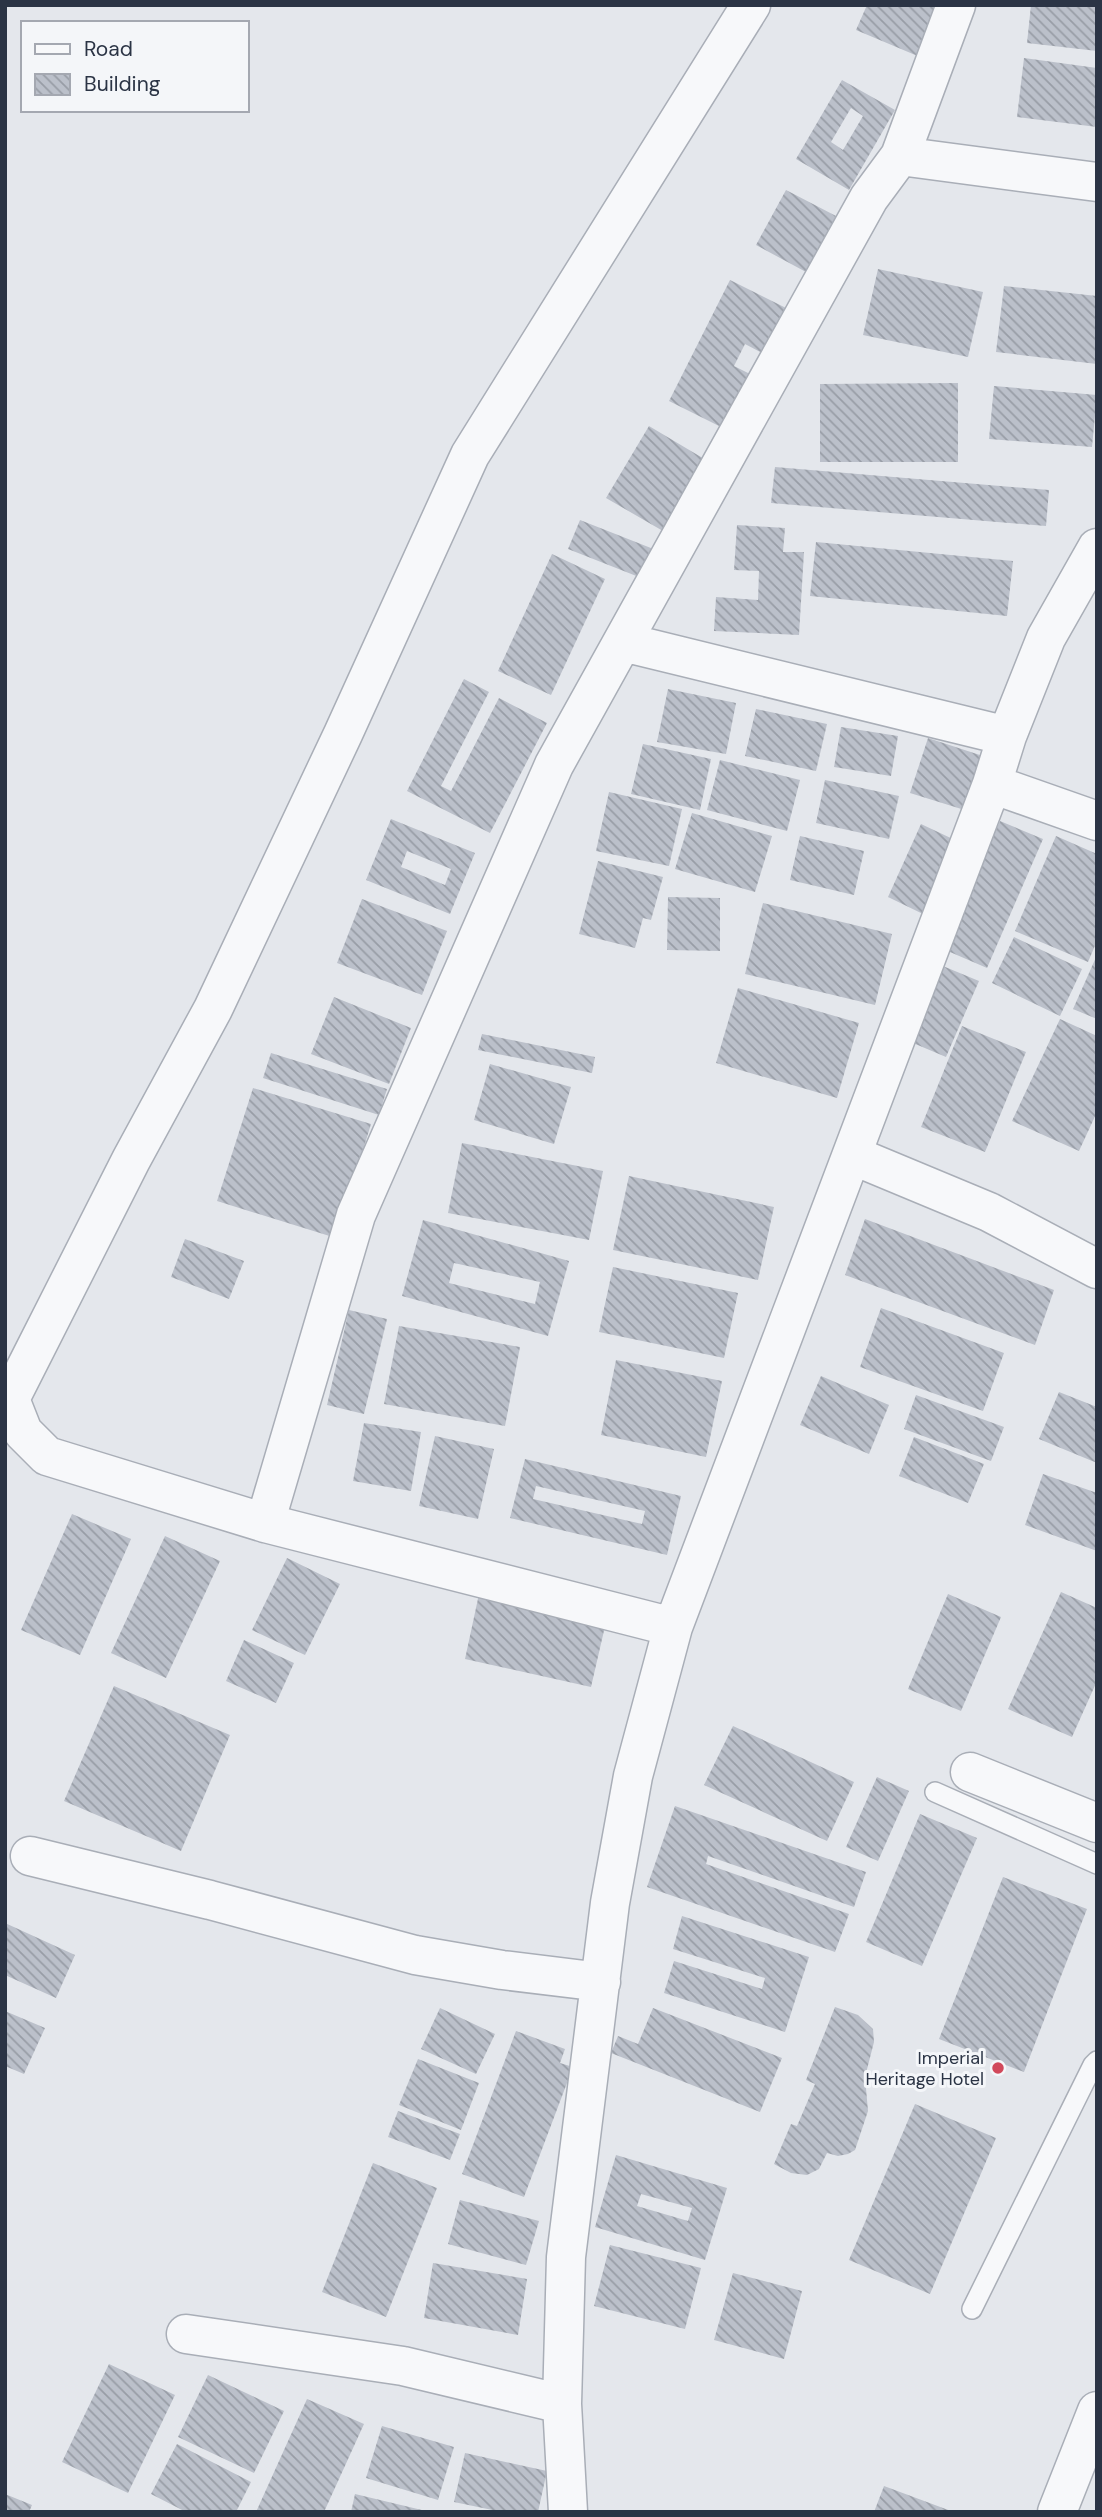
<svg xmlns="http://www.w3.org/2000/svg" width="1102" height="2517" font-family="'DM Sans',sans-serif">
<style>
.building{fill:url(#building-back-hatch);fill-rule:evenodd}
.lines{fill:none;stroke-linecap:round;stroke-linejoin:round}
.lane-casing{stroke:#a9aeb7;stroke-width:22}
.street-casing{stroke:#a9aeb7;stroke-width:41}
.lane{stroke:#f7f8fa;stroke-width:19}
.street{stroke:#f7f8fa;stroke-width:38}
.poi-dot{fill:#d1495b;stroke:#f4f6f9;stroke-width:2.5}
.labels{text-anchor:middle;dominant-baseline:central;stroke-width:6;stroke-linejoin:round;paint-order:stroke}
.poi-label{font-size:18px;fill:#2b3445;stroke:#f4f6f9;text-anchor:end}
</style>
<defs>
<pattern id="building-back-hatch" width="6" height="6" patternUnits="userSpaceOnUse" patternTransform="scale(1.75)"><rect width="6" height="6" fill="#bbc0ca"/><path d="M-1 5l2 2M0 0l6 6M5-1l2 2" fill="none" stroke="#989da6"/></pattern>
</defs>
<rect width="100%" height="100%" fill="#e4e7ec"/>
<path class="building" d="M867,5H942L920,57L856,30Z
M1031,5H1097V51L1027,43Z
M1024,58L1097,68V127L1017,117Z
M842,80L895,110L849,190L796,159ZM851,108L863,116L843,150L831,142Z
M786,190L836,216L806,272L756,245Z
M878,269L983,292L968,357L863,335Z
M730,280L788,309L764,354L745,344L734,366L754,376L727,430L669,401Z
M1004,286L1097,296V364L996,352Z
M958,383V462H820V384Z
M994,386L1097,395L1092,447L989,439Z
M649,426L706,460L663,531L606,498Z
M775,467L1049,490L1046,526L771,503Z
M580,520L661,552L649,581L568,549Z
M737,525L785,528L783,552H804L799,635L714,631L716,597L758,600L759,571L734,570Z
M816,542L1013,561L1007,616L810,596Z
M552,554L605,579L551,695L498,671Z
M464,679L489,692L441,786L451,791L499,698L547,723L490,833L407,791Z
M668,689L736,703L726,754L657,742Z
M756,709L827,724L816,771L745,756Z
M841,727L898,736L891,776L834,767Z
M928,738L989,758L971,812L910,793Z
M643,744L711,759L700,810L631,794Z
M720,760L800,780L787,831L707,810Z
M825,780L899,796L889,839L816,823Z
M609,792L682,809L669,866L596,851Z
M692,813L772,836L755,892L675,869Z
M391,819L475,853L450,914L366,880ZM407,851L451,869L445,885L401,867Z
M1000,821L1043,839L987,968L943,949Z
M921,824L957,841L923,914L888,897Z
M800,836L864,851L854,895L790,880Z
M1056,836L1097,854V941L1088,962L1015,931Z
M598,861L663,877L651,920L643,918L635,948L579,934Z
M668,897L720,898V951L667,950Z
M362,899L447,931L422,995L337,963Z
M763,903L892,934L875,1005L745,974Z
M1014,937L1082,969L1060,1016L992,983Z
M1097,955V1019L1073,1009Z
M938,964L979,981L946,1057L906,1040Z
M738,988L859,1023L837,1098L716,1063Z
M334,997L411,1028L389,1084L311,1054Z
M1060,1019L1097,1036V1112L1079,1151L1012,1121Z
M962,1026L1026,1052L985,1152L921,1127Z
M482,1034L595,1057L592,1073L478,1050Z
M271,1053L387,1089L379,1115L263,1078Z
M490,1064L571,1087L554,1144L474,1120Z
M253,1088L371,1124L336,1238L217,1201Z
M462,1143L603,1171L589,1240L448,1213Z
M629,1176L774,1207L758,1280L613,1250Z
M865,1219L1054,1290L1035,1345L845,1275Z
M423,1220L569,1261L548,1336L402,1296ZM454,1263L540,1282L535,1304L449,1283Z
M185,1239L244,1261L229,1299L171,1277Z
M613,1267L738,1293L724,1358L599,1332Z
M881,1308L1004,1353L983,1411L860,1367Z
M349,1310L387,1319L364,1414L327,1405Z
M399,1326L520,1347L505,1426L384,1404Z
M616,1360L722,1381L706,1457L601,1435Z
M821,1376L889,1405L869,1454L800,1425Z
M1059,1392L1097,1407V1463L1039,1439Z
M916,1395L1004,1427L991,1461L904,1429Z
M364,1423L421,1432L411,1491L353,1481Z
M435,1436L494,1449L478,1519L419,1506Z
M914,1437L984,1464L968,1503L899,1476Z
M525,1459L681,1496L667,1555L510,1518ZM536,1486L645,1511L642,1524L533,1499Z
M1043,1474L1097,1493V1551L1025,1525Z
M72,1514L131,1539L80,1655L21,1630Z
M165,1536L220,1561L166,1678L111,1653Z
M287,1558L340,1584L305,1655L252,1630Z
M1061,1592L1097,1608V1681L1072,1737L1008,1709Z
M479,1594L606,1622L591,1687L465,1659Z
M948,1594L1001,1617L961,1711L908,1689Z
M244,1640L294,1663L276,1703L226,1681Z
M114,1686L230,1735L181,1851L64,1801Z
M733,1726L854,1782L827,1841L704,1785Z
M877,1777L909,1791L878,1861L846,1847Z
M675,1806L866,1872L854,1907L708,1856L706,1864L849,1914L835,1952L647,1887Z
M920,1814L977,1838L922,1966L866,1942Z
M1003,1877L1087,1909L1024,2072L939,2039Z
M682,1916L809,1957L785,2032L664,1993L674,1961L762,1989L765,1978L673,1949Z
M5,1923L75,1955L56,1998L5,1975Z
M835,2007L858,2015L873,2029L874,2042L865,2077L868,2111L855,2150L848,2154L838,2156L827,2153L819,2169L807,2175L791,2173L774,2164L791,2124L797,2126L815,2084L806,2080Z
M440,2008L495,2034L476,2074L421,2049Z
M653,2008L782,2058L760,2112L611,2053L618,2036L638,2044Z
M5,2011L45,2028L24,2074L5,2066Z
M516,2031L565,2049L560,2063L573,2067L524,2197L462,2174Z
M418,2059L479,2083L461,2130L399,2105Z
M915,2104L996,2138L930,2294L849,2260Z
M398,2111L460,2134L450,2160L388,2137Z
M616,2155L727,2188L705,2260L595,2227ZM641,2194L692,2208L688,2221L637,2206Z
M373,2163L437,2188L386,2317L322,2292Z
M460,2200L539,2221L526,2265L448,2244Z
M610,2245L701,2268L685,2329L594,2306Z
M433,2263L527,2279L518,2335L424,2318Z
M733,2273L802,2291L784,2359L714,2340Z
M109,2364L175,2395L128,2493L62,2462Z
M208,2375L284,2411L254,2473L178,2437Z
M307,2399L364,2424L324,2512H256Z
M382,2426L454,2447L438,2500L366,2478Z
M177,2444L251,2482L236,2512H186L151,2494Z
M465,2453L547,2471L538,2512H502L454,2502Z
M884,2486L951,2511V2512H874Z
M5,2494L32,2505L29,2512H5Z
M355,2494L426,2511V2512H351Z"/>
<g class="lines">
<g class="lane-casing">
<path id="lane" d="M935,1792L1097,1864
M972,2309L1093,2065L1097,2061"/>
</g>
<g class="street-casing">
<path id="street" d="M900,156L1097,182
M623,642L1007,736
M992,784L1097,821
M852,1155L989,1212L1097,1269
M265,1523L356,1215L554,765L869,198L900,156L956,5
M673,1627L265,1523L47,1456L23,1432L10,1399L131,1160L213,1009L343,734L470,455L751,5
M970,1772L1097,1823
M30,1856L210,1900L415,1955L502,1970L601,1982
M186,2334L403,2366L562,2404
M568,2512L562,2404L566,2257L610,1903L633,1776L673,1627L992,784L1007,736L1046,638L1097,548
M1057,2512L1097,2411"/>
</g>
<use href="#lane" class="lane"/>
<use href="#street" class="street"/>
</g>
<circle class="poi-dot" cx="998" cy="2068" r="7"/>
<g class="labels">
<g class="poi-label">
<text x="984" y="2058">Imperial<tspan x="984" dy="21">Heritage Hotel</tspan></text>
</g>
</g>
<rect width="1102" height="2517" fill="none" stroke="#2b3445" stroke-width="14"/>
<rect x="21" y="21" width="228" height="91" fill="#f4f6f9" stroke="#a4a8b1" stroke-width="2"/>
<rect x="35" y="44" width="35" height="10" fill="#f7f8fa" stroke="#a4a8b1" stroke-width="2"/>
<text x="84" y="56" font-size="21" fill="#2b3445">Road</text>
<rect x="35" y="74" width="35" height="21" fill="url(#building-back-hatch)" stroke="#a4a8b1" stroke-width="2"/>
<text x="84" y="91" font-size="21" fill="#2b3445">Building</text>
</svg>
